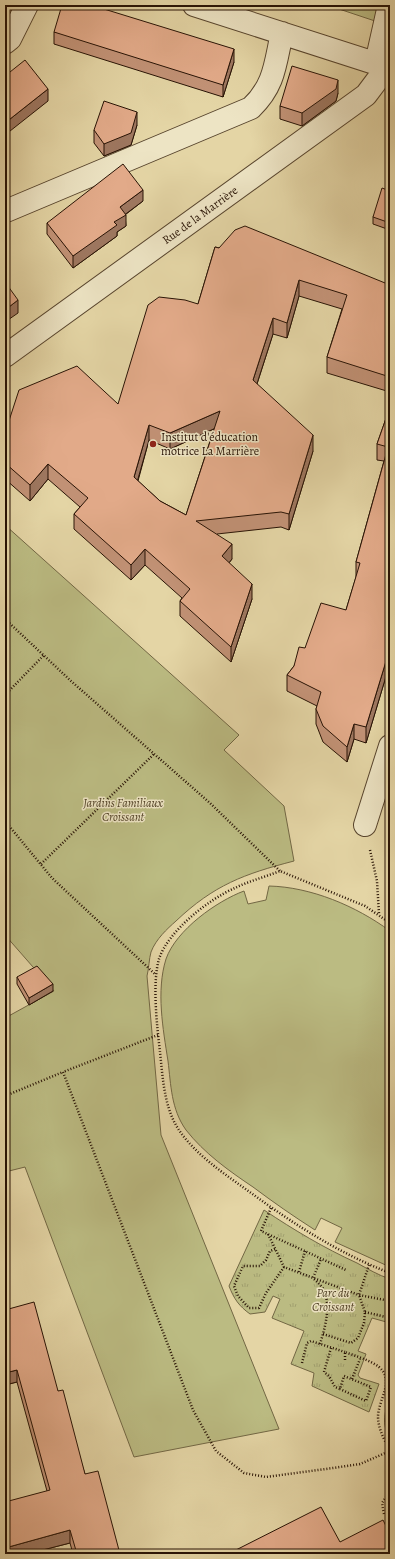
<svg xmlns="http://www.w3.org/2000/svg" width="395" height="1559" font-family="Alegreya,serif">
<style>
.green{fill:#bbbb82;stroke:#726744}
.park{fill:url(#park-tufts);stroke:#726744}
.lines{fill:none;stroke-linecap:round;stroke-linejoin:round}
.minor-casing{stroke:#57442d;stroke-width:24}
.path{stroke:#281305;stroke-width:2.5;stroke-dasharray:1 2;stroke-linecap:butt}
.minor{stroke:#ede4c4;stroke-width:22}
.wall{fill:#c29276;stroke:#281305;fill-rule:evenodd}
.shaded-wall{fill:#9e7760;stroke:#281305}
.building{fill:#e2aa89;stroke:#281305;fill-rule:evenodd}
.poi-dot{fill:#8f2418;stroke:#ede4c4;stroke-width:1.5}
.labels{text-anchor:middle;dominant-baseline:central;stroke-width:3;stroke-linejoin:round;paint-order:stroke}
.street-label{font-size:12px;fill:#281305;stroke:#ede4c4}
.poi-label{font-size:12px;fill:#281305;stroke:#ede4c4;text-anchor:start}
.park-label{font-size:12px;font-style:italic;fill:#54452a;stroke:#ede4c4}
</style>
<defs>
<pattern id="park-tufts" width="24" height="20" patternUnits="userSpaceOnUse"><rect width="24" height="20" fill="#bbbb82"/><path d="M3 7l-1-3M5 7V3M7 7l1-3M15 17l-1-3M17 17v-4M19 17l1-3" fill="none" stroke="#a1a06f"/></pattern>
</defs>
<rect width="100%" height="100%" fill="#e4d5a5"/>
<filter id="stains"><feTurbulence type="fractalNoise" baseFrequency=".005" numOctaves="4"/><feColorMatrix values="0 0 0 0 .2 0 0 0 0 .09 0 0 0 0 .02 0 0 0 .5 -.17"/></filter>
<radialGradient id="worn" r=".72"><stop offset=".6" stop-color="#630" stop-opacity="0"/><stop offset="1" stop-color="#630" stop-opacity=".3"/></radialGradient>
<path class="green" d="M327,5H390V26Z
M5,525L239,735L224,750L284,806L294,861C244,874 214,885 176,921C167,929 156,939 151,952C149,959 149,968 147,976L161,1135L279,1429L134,1457L25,1167L5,1172V1018L54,991L5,935Z
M269,886C311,887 356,906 390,931V1267L335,1242L342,1228L321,1218L315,1230C293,1216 273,1202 253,1187C229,1171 204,1153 186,1130C171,1109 171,1085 168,1061C163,1029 156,991 166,959C176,930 217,901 244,891L248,904L266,900Z
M390,1395V1439C381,1424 385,1411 390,1395Z"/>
<path class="park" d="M264,1210C294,1230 324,1248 357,1263C368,1269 378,1275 390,1279V1323L372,1318L358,1351L366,1354L358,1375L360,1378L379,1384L369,1412L312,1386L314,1373L291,1364L304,1331L272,1318L280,1299L273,1296L265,1312L250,1314C239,1306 234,1299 229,1286Z"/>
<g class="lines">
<g class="minor-casing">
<path id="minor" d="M194,5L390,68
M5,43L10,39L27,5
M376,63L389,5
M6,211L251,108C275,85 275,64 282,33
M5,356L366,95L387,67
M365,825L390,746"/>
</g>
<path class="path" d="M5,619L71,681L210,803L280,871
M5,695L44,655
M5,821L52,878L156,975
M370,850L377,881L379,914
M41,864L154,754
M390,923L365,906L280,871C265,877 249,881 235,888C209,899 168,931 159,959C152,983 157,1026 160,1052C163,1079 164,1110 181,1133C198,1156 223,1173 247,1190C292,1223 338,1253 390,1273
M158,1035L63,1072L193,1410L216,1451L244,1473L266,1477L333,1468L360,1464L390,1451
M5,1096L63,1072
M271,1208L261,1231L346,1270
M268,1234L284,1267L359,1295L390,1301
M275,1249L270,1251L266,1260L260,1266H243L234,1286L238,1296L249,1308H259L266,1293L284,1267
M299,1272L305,1251
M365,1312L390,1318
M323,1334L351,1343L358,1338L364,1323L365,1312L359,1295L369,1265
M320,1344C325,1328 331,1307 324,1290C322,1286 317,1282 313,1278L321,1259
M331,1348L324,1372L329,1376L335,1387L340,1389L344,1376L371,1387L366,1401L340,1389
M345,1360V1352C355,1356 370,1360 379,1367C395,1381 379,1398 378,1416C378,1428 384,1440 390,1450
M302,1363L307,1343L311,1341L345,1352
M352,1379L360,1359
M384,1514L382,1503L390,1491"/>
<use href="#minor" class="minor"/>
</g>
<path class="wall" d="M54,32L234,62L223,97L54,44Z
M338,93L336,101L302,126L280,119V106Z
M137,125L131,145L104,156L94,143V130Z
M390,191V230L373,224V217Z
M143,201L125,215L126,226L117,232V236L73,268L47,234V223Z
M215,247L390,285V392L327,373V357L342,309L299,296L287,338L273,334L257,384L313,451L289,530L281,527L217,534L232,559L229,563L252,599L231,662L180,616V601L182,598L145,565L131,580L74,529V514L80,507L48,479L30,501L5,479V433L118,404L198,304ZM214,429L186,515L160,501L138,481L149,440L170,449Z
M390,407V663L366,743L354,739L347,762L323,742L316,724V709L317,706L287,691V675L294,666L305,648L346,610L356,577V562L384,461L377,460V444Z
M17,977L53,991L29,1005L17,984Z
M5,1310L58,1391L85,1474L120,1554H73L70,1543L27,1554H5L47,1491L17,1382L5,1385Z"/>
<path class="shaded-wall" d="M234,49V62L223,97V85Z
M338,80V93L336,101L302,126V113Z
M48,89V101L5,135V123Z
M137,112V125L131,145L104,156V144Z
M143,190V201L123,216L126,215V226L117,232V236L73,268V256L114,222L120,207Z
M299,280V296L287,338V323Z
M18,300V313L5,322V310Z
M273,318V334L253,396V380Z
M220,411V426L170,449V433Z
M149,425V440L134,493V477Z
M313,435V451L289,530V514Z
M48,464V479L30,501V485Z
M232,544V559L222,571V556Z
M145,549V565L131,580V565Z
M252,584V599L231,662V647Z
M390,648V663L366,743V727Z
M354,724V739L347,762V747Z
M53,984V991L29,1005V998Z
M17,1370V1382L5,1385V1373Z
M70,1530V1543L27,1554H5V1548Z"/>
<path class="building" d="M62,5H91L234,49L223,85L54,32Z
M25,60L48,89L5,123V76Z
M292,66L338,80L336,89L302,113L280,106Z
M104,101L137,112L131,133L104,144L94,130Z
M123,164L143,190L120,207L126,215L114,222L117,225L73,256L47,223Z
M382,188L390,191V223L373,217Z
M245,226L390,285V377L327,357L347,295L299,280L287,323L273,318L253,380L313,435L289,514L281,512L196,521L232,544L222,556L252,584L231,647L180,601L190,589L145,549L131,565L74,514L88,498L48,464L30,485L5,463V433L19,390L77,366L118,404L148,305L159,297L185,300L198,304L215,247L219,248L235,230ZM220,411L186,515L160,501L134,477L149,425L170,433Z
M5,282L18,300L5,310Z
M390,407V648L366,727L354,724L347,747L323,726L316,709L321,692L287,675L294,666L299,647L305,648L321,603L346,610L360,563L356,562L388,447L377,444Z
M37,966L53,984L29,998L17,977Z
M34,1302L58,1391L63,1390L85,1474L98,1471L120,1554H77L70,1530L5,1548V1502L50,1490L17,1370L5,1373V1310Z
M321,1507L340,1542L383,1520L390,1534V1554H228Z"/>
<circle class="poi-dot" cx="153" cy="444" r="4"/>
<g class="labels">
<g class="street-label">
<text transform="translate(200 215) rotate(-36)">Rue de la Marrière</text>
</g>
<g class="poi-label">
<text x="161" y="437">Institut d'éducation<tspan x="161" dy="14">motrice La Marrière</tspan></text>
</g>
<g class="park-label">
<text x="123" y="803">Jardins Familiaux<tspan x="123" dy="14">Croissant</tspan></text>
<text x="333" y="1293">Parc du<tspan x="333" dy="14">Croissant</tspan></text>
</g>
</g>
<rect width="395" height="1559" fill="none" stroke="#e4d5a5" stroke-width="20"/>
<rect x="6" y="6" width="383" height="1547" fill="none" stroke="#281305" stroke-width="2"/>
<rect x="10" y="10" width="375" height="1539" fill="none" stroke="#281305"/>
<rect width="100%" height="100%" filter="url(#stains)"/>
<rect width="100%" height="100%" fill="url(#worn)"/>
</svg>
